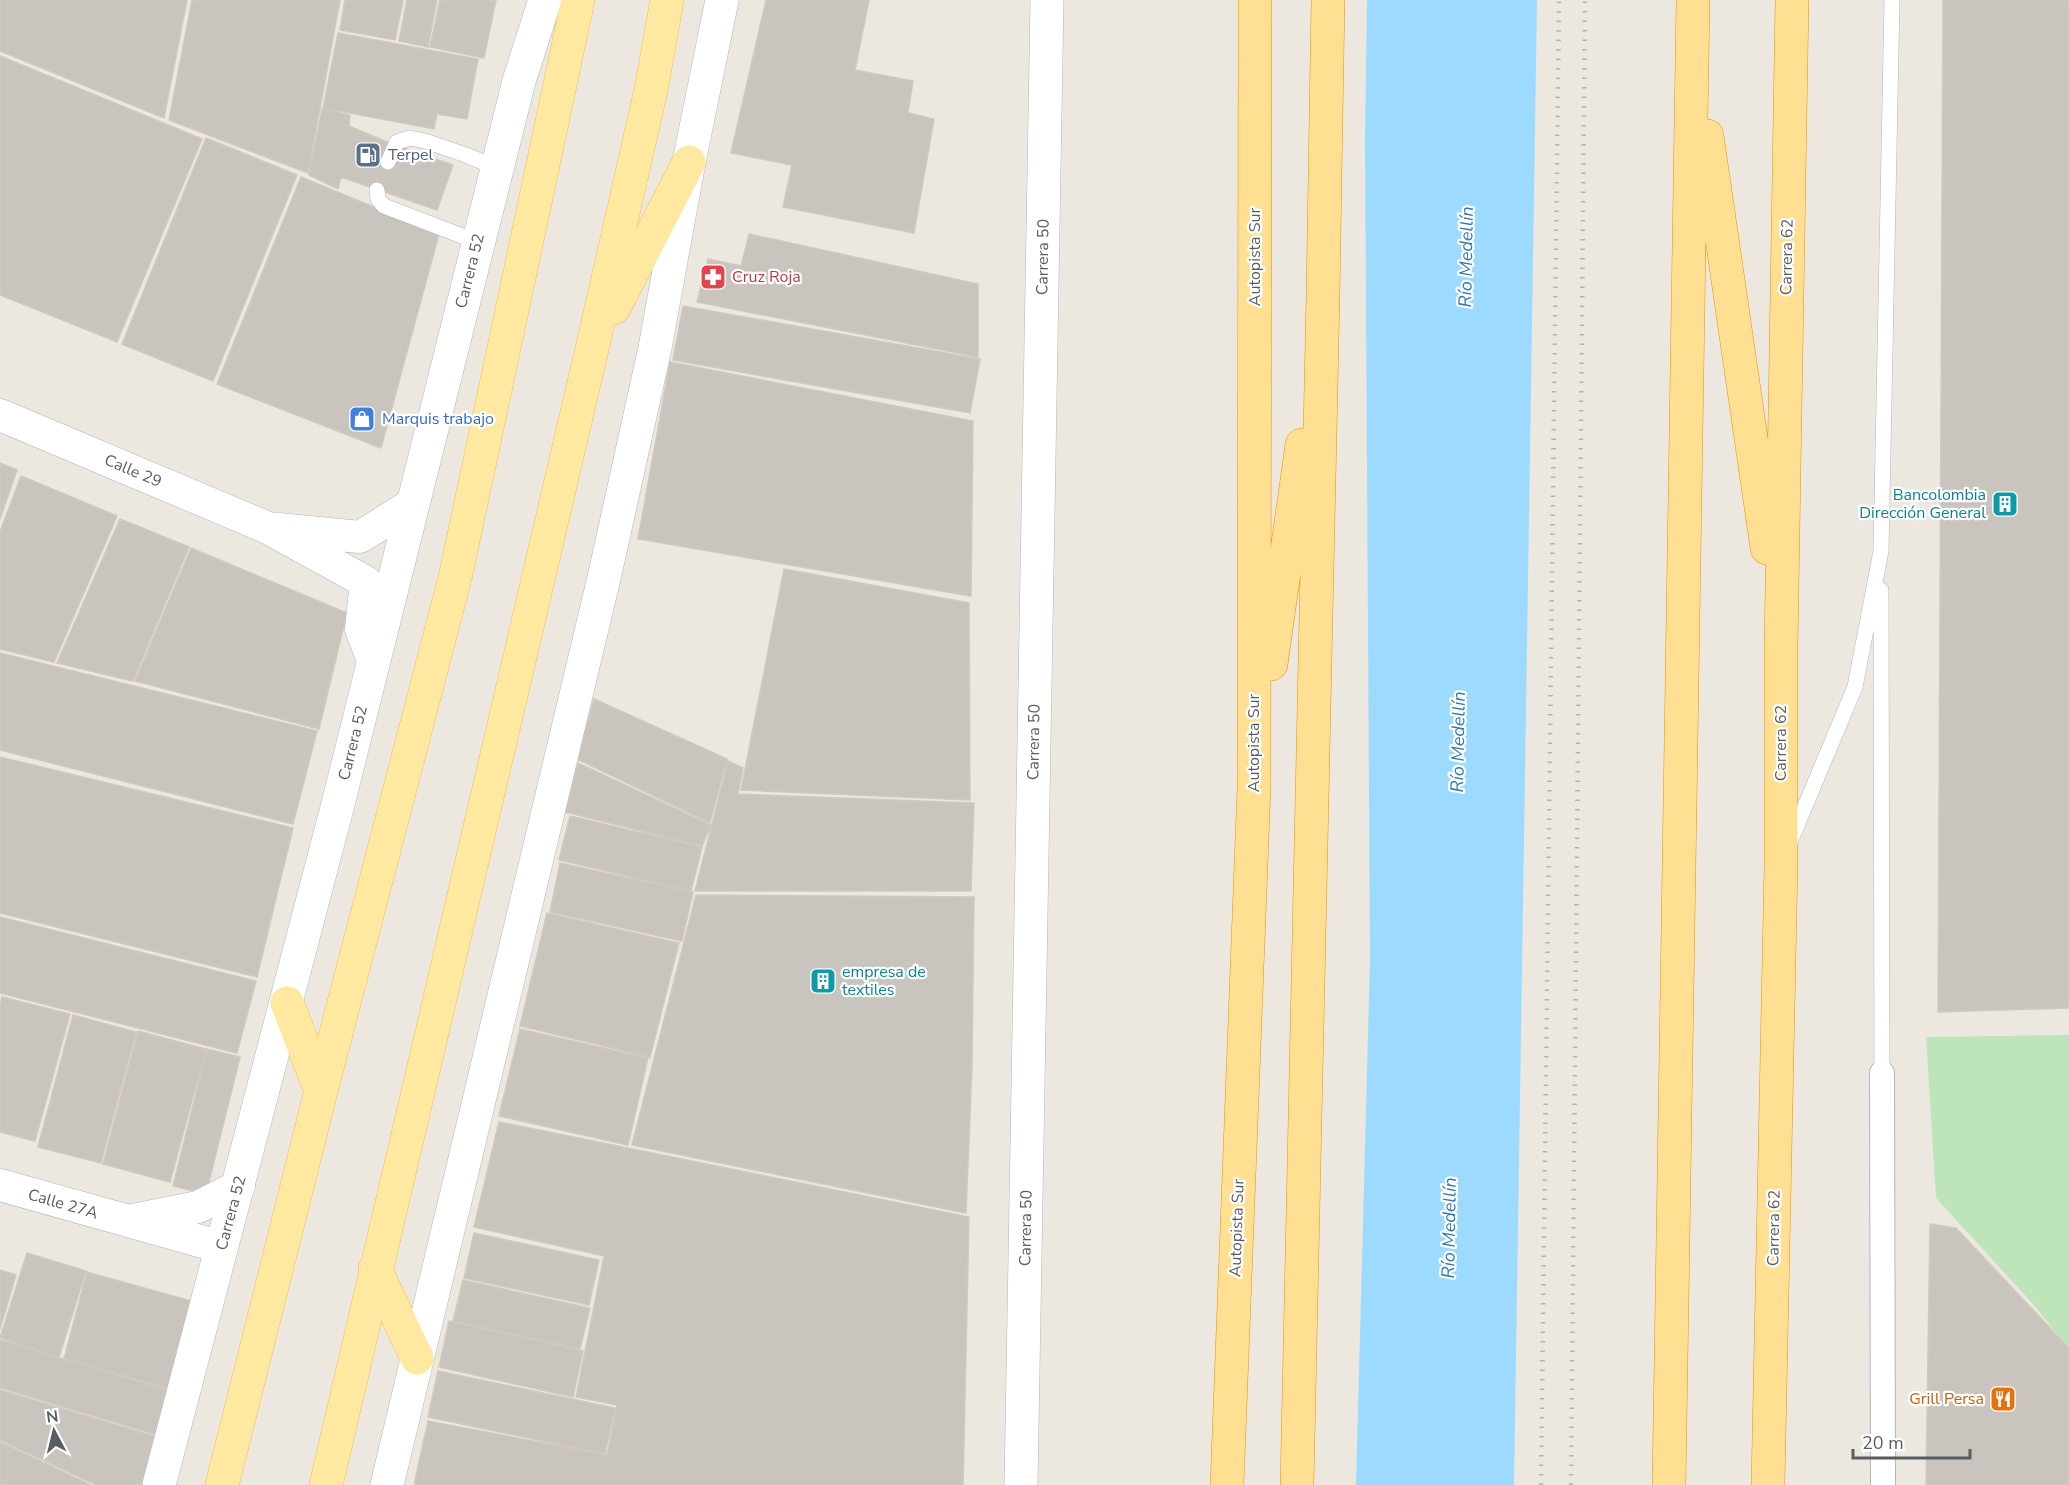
<svg xmlns="http://www.w3.org/2000/svg" width="2069" height="1485" font-family="'Nunito Sans',sans-serif">
<style>
.green{fill:#bde5b9}
.water{fill:#9cdbff}
.building{fill:#c9c5be;stroke:#d1c9bd;stroke-width:1.5}
.lines{fill:none;stroke-linecap:round;stroke-linejoin:round}
.service-casing{stroke:#b2b6bb;stroke-width:16}
.pedestrian-casing{stroke:#b2b6bb;stroke-width:26}
.minor-casing{stroke:#b2b6bb;stroke-width:33}
.tertiary-casing{stroke:#b2b6bb;stroke-width:34}
.primary-casing{stroke:#f6bb4d;stroke-width:34}
.trunk-casing{stroke:#eb9000;stroke-width:34}
.service{stroke:#fff;stroke-width:15}
.pedestrian{stroke:#fff;stroke-width:24}
.minor{stroke:#fff;stroke-width:32}
.tertiary{stroke:#fff;stroke-width:33}
.primary{stroke:#ffe9a1;stroke-width:33}
.trunk{stroke:#ffe092;stroke-width:33}
.rail{stroke:#b1b2b2;stroke-width:4.5;stroke-dasharray:1.5 8;stroke-linecap:butt}
.labels{text-anchor:middle;dominant-baseline:central;stroke-width:4.5;stroke-linejoin:round;paint-order:stroke}
.service-label{font-size:16px;fill:#4e5e75;stroke:#fff;text-anchor:start}
.street-label{font-size:16px;fill:#585d61;stroke:#fff}
.health-label{font-size:16px;fill:#be3a42;stroke:#fff;text-anchor:start}
.shop-label{font-size:16px;fill:#366cbe;stroke:#fff;text-anchor:start}
.culture-label{font-size:16px;fill:#0d838f;stroke:#fff;text-anchor:end}
.food-label{font-size:16px;fill:#c56008;stroke:#fff;text-anchor:end}
.water-label{font-size:18px;font-style:italic;fill:#3577ab;stroke:#fff}
</style>
<rect width="100%" height="100%" fill="#ece8df"/>
<path class="green" d="M2069,1035V1349L2034,1305L1936,1198L1926,1037Z"/>
<path class="water" d="M1367,0H1537L1514,1485H1356L1370,960L1365,140Z"/>
<path class="building" d="M0,0H187L164,118L0,51Z
M192,0H340L308,173L169,120Z
M345,0H403L395,40L340,30Z
M407,0H437L428,47L399,41Z
M440,0H496L484,58L430,47Z
M766,0H869L855,70L913,81L908,113L934,119L914,233L783,207L792,165L731,153Z
M1943,0H2069V1008L1938,1012Z
M338,33L478,59L467,119L437,114L434,129L323,108Z
M0,56L202,139L117,342L0,295Z
M322,109L350,115L349,126L394,145L453,165L437,210L341,177L338,189L309,175Z
M206,138L297,175L213,381L122,344Z
M301,177L439,234L381,448L217,384Z
M749,234L978,284V357L697,302L708,259L741,266Z
M683,306L980,359L970,413L673,360Z
M670,362L973,421L971,596L638,539Z
M0,463L17,470L0,519Z
M21,476L117,516L54,662L0,649V532Z
M120,519L189,547L133,681L57,663Z
M191,548L347,613L319,729L135,681Z
M784,569L969,603L970,800L741,790Z
M0,653L317,731L293,824L0,750Z
M594,699L727,759L710,823L577,759Z
M0,757L293,828L257,977L0,913Z
M728,761L743,768L738,794L974,803L971,891H695Z
M578,763L711,825L702,846L565,812Z
M570,816L702,847L691,891L559,860Z
M560,863L693,892L682,941L550,912Z
M696,895L974,897L972,1066L966,1213L632,1145Z
M547,913L679,943L650,1057L520,1026Z
M0,917L256,981L237,1053L0,993Z
M2,997L70,1014L35,1141L0,1132V1006Z
M73,1015L136,1032L101,1163L38,1147Z
M520,1029L648,1058L628,1145L499,1116Z
M138,1031L206,1049L170,1182L103,1164Z
M207,1049L240,1057L206,1194L173,1186Z
M499,1122L969,1217L963,1485H414L428,1421L607,1455L617,1405L576,1397L604,1256L474,1227Z
M1930,1224L1956,1228L2069,1348V1485H1926Z
M474,1233L599,1260L589,1305L464,1278Z
M27,1253L86,1271L59,1357L0,1338Z
M0,1270L16,1275L0,1329Z
M87,1272L191,1301L167,1388L64,1359Z
M463,1280L590,1308L580,1349L453,1321Z
M449,1321L583,1351L573,1397L439,1367Z
M0,1340L171,1391L157,1435L0,1388Z
M438,1371L615,1408L605,1454L428,1417Z
M0,1390L157,1437L145,1485H96L0,1440Z
M0,1442L91,1485H0Z"/>
<g class="lines">
<g class="service-casing">
<path id="service" d="M388,162L397,142L410,138L425,141L466,155L497,168
M377,190L378,199L384,206L478,242
M1881,590L1882,1073
M1790,842L1855,687L1881,551L1892,0"/>
</g>
<g class="pedestrian-casing">
<path id="pedestrian" d="M1882,1073L1883,1485"/>
</g>
<g class="minor-casing">
<path id="minor" d="M0,415L266,527L366,582L361,629L373,661
M278,529L360,537L411,505
M0,1185L221,1247
M133,1220L198,1207L239,1186"/>
</g>
<g class="tertiary-casing">
<path id="tertiary" d="M159,1485L337,808L519,81L545,0
M387,1485L604,578L655,348L689,162L722,0
M1021,1485L1047,0"/>
</g>
<g class="primary-casing">
<path id="primary" d="M614,308L689,162
M287,1003L321,1091
M375,1269L417,1358
M222,1485L321,1091L455,578L578,0
M326,1485L592,349L651,90L667,0"/>
</g>
<g class="trunk-casing">
<path id="trunk" d="M1707,136L1767,548
M1271,664L1302,445
M1227,1485L1254,787L1255,0
M1297,1485L1323,295L1328,0
M1669,1485L1693,0
M1768,1485L1781,864V648L1792,0"/>
</g>
<use href="#service" class="service"/>
<use href="#pedestrian" class="pedestrian"/>
<use href="#minor" class="minor"/>
<use href="#tertiary" class="tertiary"/>
<use href="#primary" class="primary"/>
<use href="#trunk" class="trunk"/>
<path class="rail" d="M1541,1485L1559,0
M1571,1485L1585,0"/>
</g>
<defs>
<g id="fuel-square" transform="scale(1.35)"><rect x="-9" y="-9" width="18" height="18" rx="4" fill="#5c6f8a" stroke="#fff"/><path d="M-5.5-6h7V0h2V4h1.3V-2.5L3-4.5l.8-.8L6-3V5H2.5V1h-1V6h-7ZM-4.2-4.7v3.2H.2V-4.7Z" fill="#fff"/></g>
<g id="pharmacy-square" transform="scale(1.35)"><rect x="-9" y="-9" width="18" height="18" rx="4" fill="#e0444e" stroke="#fff"/><path d="M-2-6h4v4h4v4h-4v4h-4v-4h-4v-4h4Z" fill="#fff"/></g>
<g id="shop-square" transform="scale(1.35)"><rect x="-9" y="-9" width="18" height="18" rx="4" fill="#3f7fe0" stroke="#fff"/><path d="M-5-2.5h2.3a2.7 3.5 0 0 1 5.4 0H5L5.5 6h-11ZM-1.5-2.5h3a1.5 2.3 0 0 0-3 0Z" fill="#fff"/></g>
<g id="building-square" transform="scale(1.35)"><rect x="-9" y="-9" width="18" height="18" rx="4" fill="#0f9aa8" stroke="#fff"/><path d="M-4-6H4V6H1V3H-1V6H-4ZM-2.5-4.3h1.7v1.8h-1.7ZM.8-4.3h1.7v1.8H.8ZM-2.5-1h1.7V.8h-1.7ZM.8-1h1.7V.8H.8Z" fill="#fff"/></g>
<g id="restaurant-square" transform="scale(1.35)"><rect x="-9" y="-9" width="18" height="18" rx="4" fill="#e8710a" stroke="#fff"/><path d="M-5-6h1v4h1v-4h1v4h1v-4h1v5L-1.5 .5V6h-2V.5L-5-1ZM5-6V6H3V1.5H1.5Q1.5-4 5-6Z" fill="#fff"/></g>
</defs>
<g fill-rule="evenodd">
<use href="#fuel-square" x="368" y="155"/>
<use href="#pharmacy-square" x="713" y="277"/>
<use href="#shop-square" x="362" y="419"/>
<use href="#building-square" x="2005" y="504"/>
<use href="#building-square" x="823" y="981"/>
<use href="#restaurant-square" x="2003" y="1399"/>
</g>
<g class="labels">
<g class="service-label">
<text x="388" y="155">Terpel</text>
</g>
<g class="street-label">
<text transform="translate(1043 257) rotate(-89)">Carrera 50</text>
<text transform="translate(1255 257) rotate(-90)">Autopista Sur</text>
<text transform="translate(1787 257) rotate(-89)">Carrera 62</text>
<text transform="translate(470 271) rotate(-76)">Carrera 52</text>
<text transform="translate(133 471) rotate(23)">Calle 29</text>
<text transform="translate(1034 742) rotate(-89)">Carrera 50</text>
<text transform="translate(353 743) rotate(-76)">Carrera 52</text>
<text transform="translate(1254 743) rotate(-90)">Autopista Sur</text>
<text transform="translate(1781 743) rotate(-90)">Carrera 62</text>
<text transform="translate(63 1204) rotate(16)">Calle 27A</text>
<text transform="translate(231 1213) rotate(-75)">Carrera 52</text>
<text transform="translate(1026 1228) rotate(-89)">Carrera 50</text>
<text transform="translate(1237 1228) rotate(-88)">Autopista Sur</text>
<text transform="translate(1774 1228) rotate(-89)">Carrera 62</text>
</g>
<g class="health-label">
<text x="732" y="277">Cruz Roja</text>
</g>
<g class="shop-label">
<text x="382" y="419">Marquis trabajo</text>
</g>
<g class="culture-label">
<text x="1986" y="495">Bancolombia<tspan x="1986" dy="18">Dirección General</tspan></text>
<text x="842" y="972" text-anchor="start">empresa de<tspan x="842" dy="18">textiles</tspan></text>
</g>
<g class="food-label">
<text x="1984" y="1399">Grill Persa</text>
</g>
<g class="water-label">
<text transform="translate(1466 257) rotate(-89)">Río Medellín</text>
<text transform="translate(1458 742) rotate(-89)">Río Medellín</text>
<text transform="translate(1449 1228) rotate(-89)">Río Medellín</text>
</g>
</g>
<g transform="translate(54 1431) rotate(353)" stroke="#ffffff" stroke-width="4.5" paint-order="stroke">
<path d="M0-4.5L10 22L0 15L-10 22Z" fill="#585d61"/>
<text y="-9" font-size="16" font-weight="bold" text-anchor="middle" fill="#585d61">N</text>
</g>
<path d="M1853 1449v9h117v-9" fill="none" stroke="#585d61" stroke-width="3"/>
<text x="1862" y="1449" font-size="18" fill="#585d61" stroke="#ffffff" stroke-width="4.5" paint-order="stroke">20 m</text>
</svg>
